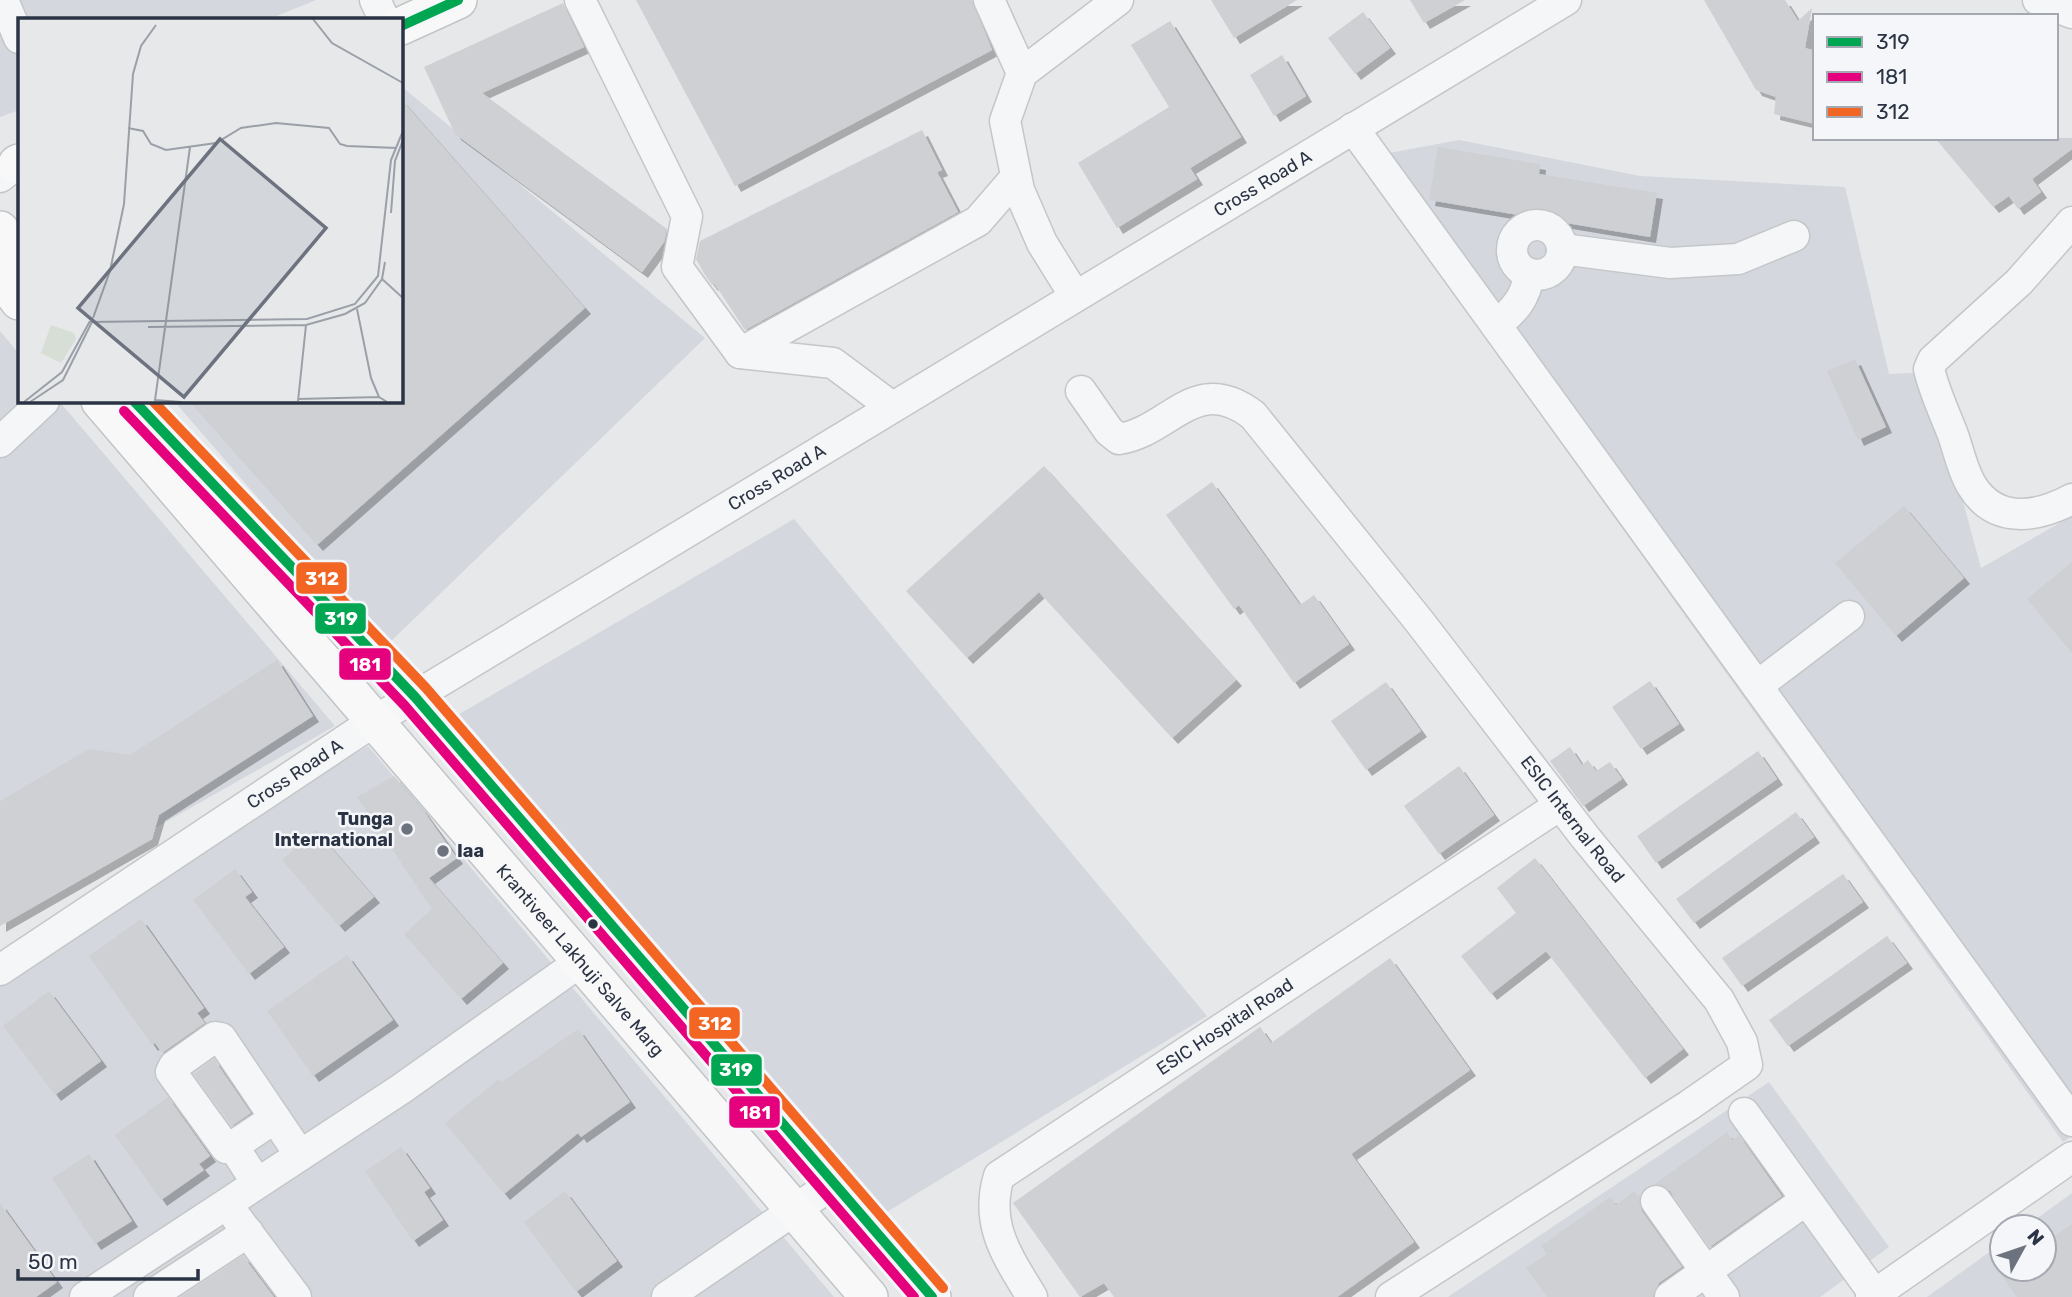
<svg xmlns="http://www.w3.org/2000/svg" width="2072" height="1297" font-family="Rubik,sans-serif">
<style>
.built{fill:#d4d7dd}
.building{fill:#ced0d3;filter:url(#shadow)}
.lines{fill:none;stroke-linecap:round;stroke-linejoin:round}
.minor-casing{stroke:#c4c6c8;stroke-width:33}
.major-casing{stroke:#c2c5c8;stroke-width:40}
.minor{stroke:#f5f6f7;stroke-width:30}
.major{stroke:#f8f8f8;stroke-width:37}
.bus-1-casing{stroke:#f4f6f9;stroke-width:16}
.bus-2-casing{stroke:#f4f6f9;stroke-width:16}
.bus-3-casing{stroke:#f4f6f9;stroke-width:16}
.bus-1{stroke:#00a651;stroke-width:10}
.bus-2{stroke:#e5007d;stroke-width:10}
.bus-3{stroke:#f26522;stroke-width:10}
.poi-dot{fill:#6c737f;stroke:#f4f6f9;stroke-width:2.5}
.bus-dot{fill:#2b3445;stroke:#f4f6f9;stroke-width:2.5}
.labels{text-anchor:middle;dominant-baseline:central;stroke-width:5;stroke-linejoin:round;paint-order:stroke}
.street-label{font-size:18px;fill:#2b3445;stroke:#f4f6f9}
.poi-label{font-size:18px;font-weight:bold;fill:#2b3445;stroke:#f4f6f9;text-anchor:end}
.inset-road{fill:none;stroke:#9ba0a8;stroke-width:2}
.view{fill:#6c737f;fill-opacity:0.15;stroke:#6c737f;stroke-width:3.5}
.inset-edge{fill:none;stroke:#2b3445;stroke-width:3.5}
.line-badge{stroke:#f4f6f9;stroke-width:2.5}
.badge-label{font-size:19px;text-anchor:middle;font-weight:bold;fill:#fff}
</style>
<defs>
<filter id="shadow"><feDropShadow dx="6" dy="6" stdDeviation="0" flood-color="#0004"/></filter>
</defs>
<rect width="100%" height="100%" fill="#e6e8ea"/>
<path class="built" d="M0,0H316L269,19H19V110L0,117Z
M401,86L705,338L386,646L174,401H401Z
M1459,140L1640,176L1845,187L1889,374L1928,372L1981,568L2072,516V1136L2063,1142L1357,159Z
M0,331L19,354V401H59L335,726L0,916Z
M794,519L1207,1016L885,1213L456,716Z
M368,746L834,1297H0V971Z
M1769,1082L1889,1247L1820,1297H1448Z
M2072,1193V1297H1927L2002,1243V1269H2044V1227H2025Z"/>
<path class="building" d="M636,0H972L992,50L735,186Z
M1211,0H1297L1234,38Z
M1410,0H1465L1424,23Z
M1704,0H1785L1798,21L1812,8L1805,48L1815,51V124L1774,114L1776,97L1756,90Z
M563,3L584,47L482,93L667,229L664,242L642,272L455,134L424,67Z
M1363,12L1390,48L1355,74L1328,38Z
M1170,21L1241,137L1190,168L1197,179L1117,228L1078,163L1169,107L1131,45Z
M1282,55L1306,96L1274,116L1250,75Z
M401,99L585,308L317,545L189,401H401Z
M922,130L942,170L937,172L958,212L745,330L714,283L712,285L705,275L696,259L700,241Z
M1935,138H2072V149L2032,179L2041,192L2018,209L2009,196L1993,207Z
M1438,147L1540,164L1539,174L1657,193L1650,237L1429,200Z
M1855,359L1886,427L1858,440L1827,371Z
M1044,466L1236,680L1172,738L1039,592L967,658L906,591Z
M1212,482L1300,605L1314,595L1349,644L1294,683L1239,605L1234,609L1166,515Z
M1904,506L1964,578L1896,636L1835,563Z
M2072,562V653L2027,599Z
M277,660L313,716L159,815L152,839L0,926V801L89,749L130,755Z
M1650,681L1679,724L1641,749L1612,707Z
M1386,682L1421,731L1366,770L1331,721Z
M1570,747L1582,765L1588,760L1596,771L1610,762L1622,779L1583,806L1550,761Z
M1758,751L1777,779L1656,863L1637,836Z
M1459,766L1494,815L1439,854L1404,806Z
M394,776L423,810L457,858L429,878L503,963L461,999L404,934L432,909L357,797Z
M1796,812L1814,837L1694,923L1676,899Z
M316,830L374,897L339,926L282,860Z
M1535,858L1683,1049L1645,1078L1546,951L1491,994L1461,956L1516,913L1497,888Z
M235,869L252,892L245,897L284,947L249,974L193,900Z
M1843,874L1863,902L1742,986L1722,958Z
M141,919L204,1008L197,1013L205,1023L162,1053L155,1043L152,1045L89,956Z
M1887,936L1907,963L1788,1046L1769,1020Z
M347,955L393,1020L313,1076L267,1011Z
M1390,958L1470,1070L1351,1154L1414,1242L1337,1297H1114L1104,1283L1080,1297L1013,1203L1260,1027L1271,1043Z
M49,991L101,1061L55,1095L3,1026Z
M578,1029L630,1102L581,1137L578,1133L504,1194L445,1123L499,1079L502,1082Z
M214,1059L251,1113L232,1126L194,1074Z
M168,1097L210,1156L199,1164L204,1170L161,1200L115,1135Z
M1727,1132L1732,1140L1739,1135L1782,1196L1710,1247L1670,1191L1655,1184Z
M401,1147L430,1188L424,1192L443,1220L413,1241L365,1171Z
M89,1154L132,1221L95,1244L52,1178Z
M565,1191L617,1261L576,1292L524,1222Z
M1634,1191L1638,1196L1640,1194L1642,1211L1682,1267L1659,1283L1653,1297H1547L1526,1268L1547,1254L1541,1246L1610,1197L1616,1205Z
M0,1203L57,1282L36,1297H0Z
M2072,1224V1297H2017L1997,1269H2044V1244Z
M243,1256L274,1297H181Z"/>
<g class="lines">
<g class="minor-casing">
<g id="minor">
<path d="M3,0L19,38"/>
<path d="M375,0L384,19"/>
<path d="M580,0L687,216L677,267L740,353L833,363L892,407"/>
<path d="M989,0L1022,73"/>
<path d="M2038,0L2072,13"/>
<path d="M1353,128L2072,1121"/>
<path d="M0,177L17,164"/>
<path d="M2072,222L2019,282L1933,360L1929,369C1934,391 1945,414 1953,435C1959,452 1963,472 1972,486C1996,525 2038,517 2072,499"/>
<circle cx="1537" cy="250" r="25"/>
<path d="M1562,249L1670,263L1738,259L1794,236"/>
<path d="M1075,296L1042,243L1019,190L1005,121L1022,73L1118,0"/>
<path d="M1496,325C1514,311 1526,298 1529,274"/>
<path d="M740,353L978,221L1016,177"/>
<path id="s1" d="M1081,391L1109,431L1119,439C1171,431 1195,371 1253,415L1419,621L1585,837L1719,1000L1742,1042L1747,1065L1688,1106L1391,1297"/>
<path d="M0,442L44,401"/>
<path d="M1757,686L1849,616"/>
<path id="s2" d="M0,970L376,720L1566,0"/>
<path d="M1744,1113L1875,1295"/>
<path d="M233,1146L275,1118"/>
<path d="M257,1183L233,1146L226,1148L171,1072L174,1066L215,1037L221,1038L300,1155"/>
<path d="M1656,1201L1724,1297"/>
<path d="M236,1217L296,1297"/>
<path d="M85,1297L401,1089L580,962"/>
<path d="M149,1297L248,1232"/>
<path d="M667,1297L834,1183"/>
<path id="s3" d="M1032,1297C1008,1257 984,1225 999,1176L1560,805"/>
<path d="M1670,1297L1806,1200"/>
<path d="M1871,1297L2072,1157"/>
</g>
</g>
<g class="major-casing">
<g id="major">
<path d="M401,26L458,0"/>
<path d="M17,164L19,163"/>
<path d="M0,230L19,262"/>
<path d="M0,276L19,301"/>
<path id="s4" d="M100,401L869,1297"/>
<path d="M134,401L415,697L932,1297"/>
</g>
</g>
<use href="#minor" class="minor"/>
<use href="#major" class="major"/>
<g class="bus-1-casing">
<path id="bus-1" d="M401,26L458,0
M134,401L415,697L932,1297"/>
</g>
<g class="bus-2-casing">
<path id="bus-2" d="M124,411L405,706L914,1297"/>
</g>
<g class="bus-3-casing">
<path id="bus-3" d="M153,401L426,688L943,1288"/>
</g>
<use href="#bus-1" class="bus-1"/>
<use href="#bus-2" class="bus-2"/>
<use href="#bus-3" class="bus-3"/>
</g>
<g class="poi-dot">
<circle cx="407" cy="829" r="7"/>
<circle cx="443" cy="851" r="7"/>
</g>
<circle class="bus-dot" cx="593" cy="924" r="6"/>
<g class="labels">
<g class="street-label">
<text stroke="none"><textPath href="#s2" startOffset="1488">Cross Road A</textPath></text>
<text stroke="none"><textPath href="#s2" startOffset="920">Cross Road A</textPath></text>
<text stroke="none"><textPath href="#s2" startOffset="354">Cross Road A</textPath></text>
<text stroke="none"><textPath href="#s1" startOffset="724">ESIC Internal Road</textPath></text>
<text stroke="none"><textPath href="#s4" startOffset="737">Krantiveer Lakhuji Salve Marg</textPath></text>
<text stroke="none"><textPath href="#s3" startOffset="401">ESIC Hospital Road</textPath></text>
</g>
<g class="poi-label">
<text x="393" y="819">Tunga<tspan x="393" dy="21">International</tspan></text>
<text x="457" y="851" text-anchor="start">Iaa</text>
</g>
</g>
<g transform="translate(18 18)">
<rect width="385" height="385" fill="#e6e8ea"/>
<path d="M33,307L56,315L58,321L43,345L23,335Z" fill="#d6ded6"/>
<path class="inset-road" d="M295,1L314,25L385,65M110,110L125,113L133,126L148,132L198,125L223,110L258,105L311,110L322,126L329,128L379,130M373,195L377,143L385,122M364,261L385,280M339,291L353,360L361,379M75,300L92,253L106,186L115,56L123,28L138,7M71,304L289,301L337,286L360,258L373,142L385,113M130,309L288,307L327,296L347,285L364,261L367,244M280,381L361,379L369,384M280,383L288,307M6,384L44,354L72,303M12,384L45,362L74,304M163,384L137,382L172,129"/>
<path class="view" d="M202,121L308,210L166,379L60,290Z"/>
<rect width="385" height="385" class="inset-edge"/>
</g>
<g class="line-badge">
<rect x="295" y="561" width="53" height="34" rx="7" fill="#f26522"/>
<rect x="314" y="602" width="53" height="33" rx="7" fill="#00a651"/>
<rect x="338" y="647" width="54" height="34" rx="7" fill="#e5007d"/>
<rect x="688" y="1006" width="53" height="34" rx="7" fill="#f26522"/>
<rect x="710" y="1053" width="53" height="34" rx="7" fill="#00a651"/>
<rect x="728" y="1095" width="53" height="34" rx="7" fill="#e5007d"/>
</g>
<g class="badge-label">
<text x="322" y="585">312</text>
<text x="341" y="625">319</text>
<text x="365" y="671">181</text>
<text x="715" y="1030">312</text>
<text x="736" y="1076">319</text>
<text x="755" y="1119">181</text>
</g>
<rect x="1813" y="14" width="245" height="126" fill="#f4f6f9" stroke="#a4a8b1" stroke-width="2"/>
<rect x="1827" y="37" width="35" height="10" fill="#00a651" stroke="#a4a8b1" stroke-width="2"/>
<text x="1876" y="49" font-size="21" fill="#2b3445">319</text>
<rect x="1827" y="72" width="35" height="10" fill="#e5007d" stroke="#a4a8b1" stroke-width="2"/>
<text x="1876" y="84" font-size="21" fill="#2b3445">181</text>
<rect x="1827" y="107" width="35" height="10" fill="#f26522" stroke="#a4a8b1" stroke-width="2"/>
<text x="1876" y="119" font-size="21" fill="#2b3445">312</text>
<g transform="translate(2023 1248) rotate(50)"><circle r="33" fill="#f4f6f9" stroke="#a4a8b1" stroke-width="2"/>
<path d="M0-5L12 26L0 18L-12 26Z" fill="#6c737f"/>
<text y="-10" font-size="19" font-weight="bold" text-anchor="middle" fill="#2b3445">N</text>
</g>
<path d="M18 1269v10h180v-10" fill="none" stroke="#2b3445" stroke-width="3.5"/>
<text x="28" y="1269" font-size="21" fill="#2b3445" stroke="#f4f6f9" stroke-width="5" paint-order="stroke">50 m</text>
</svg>
